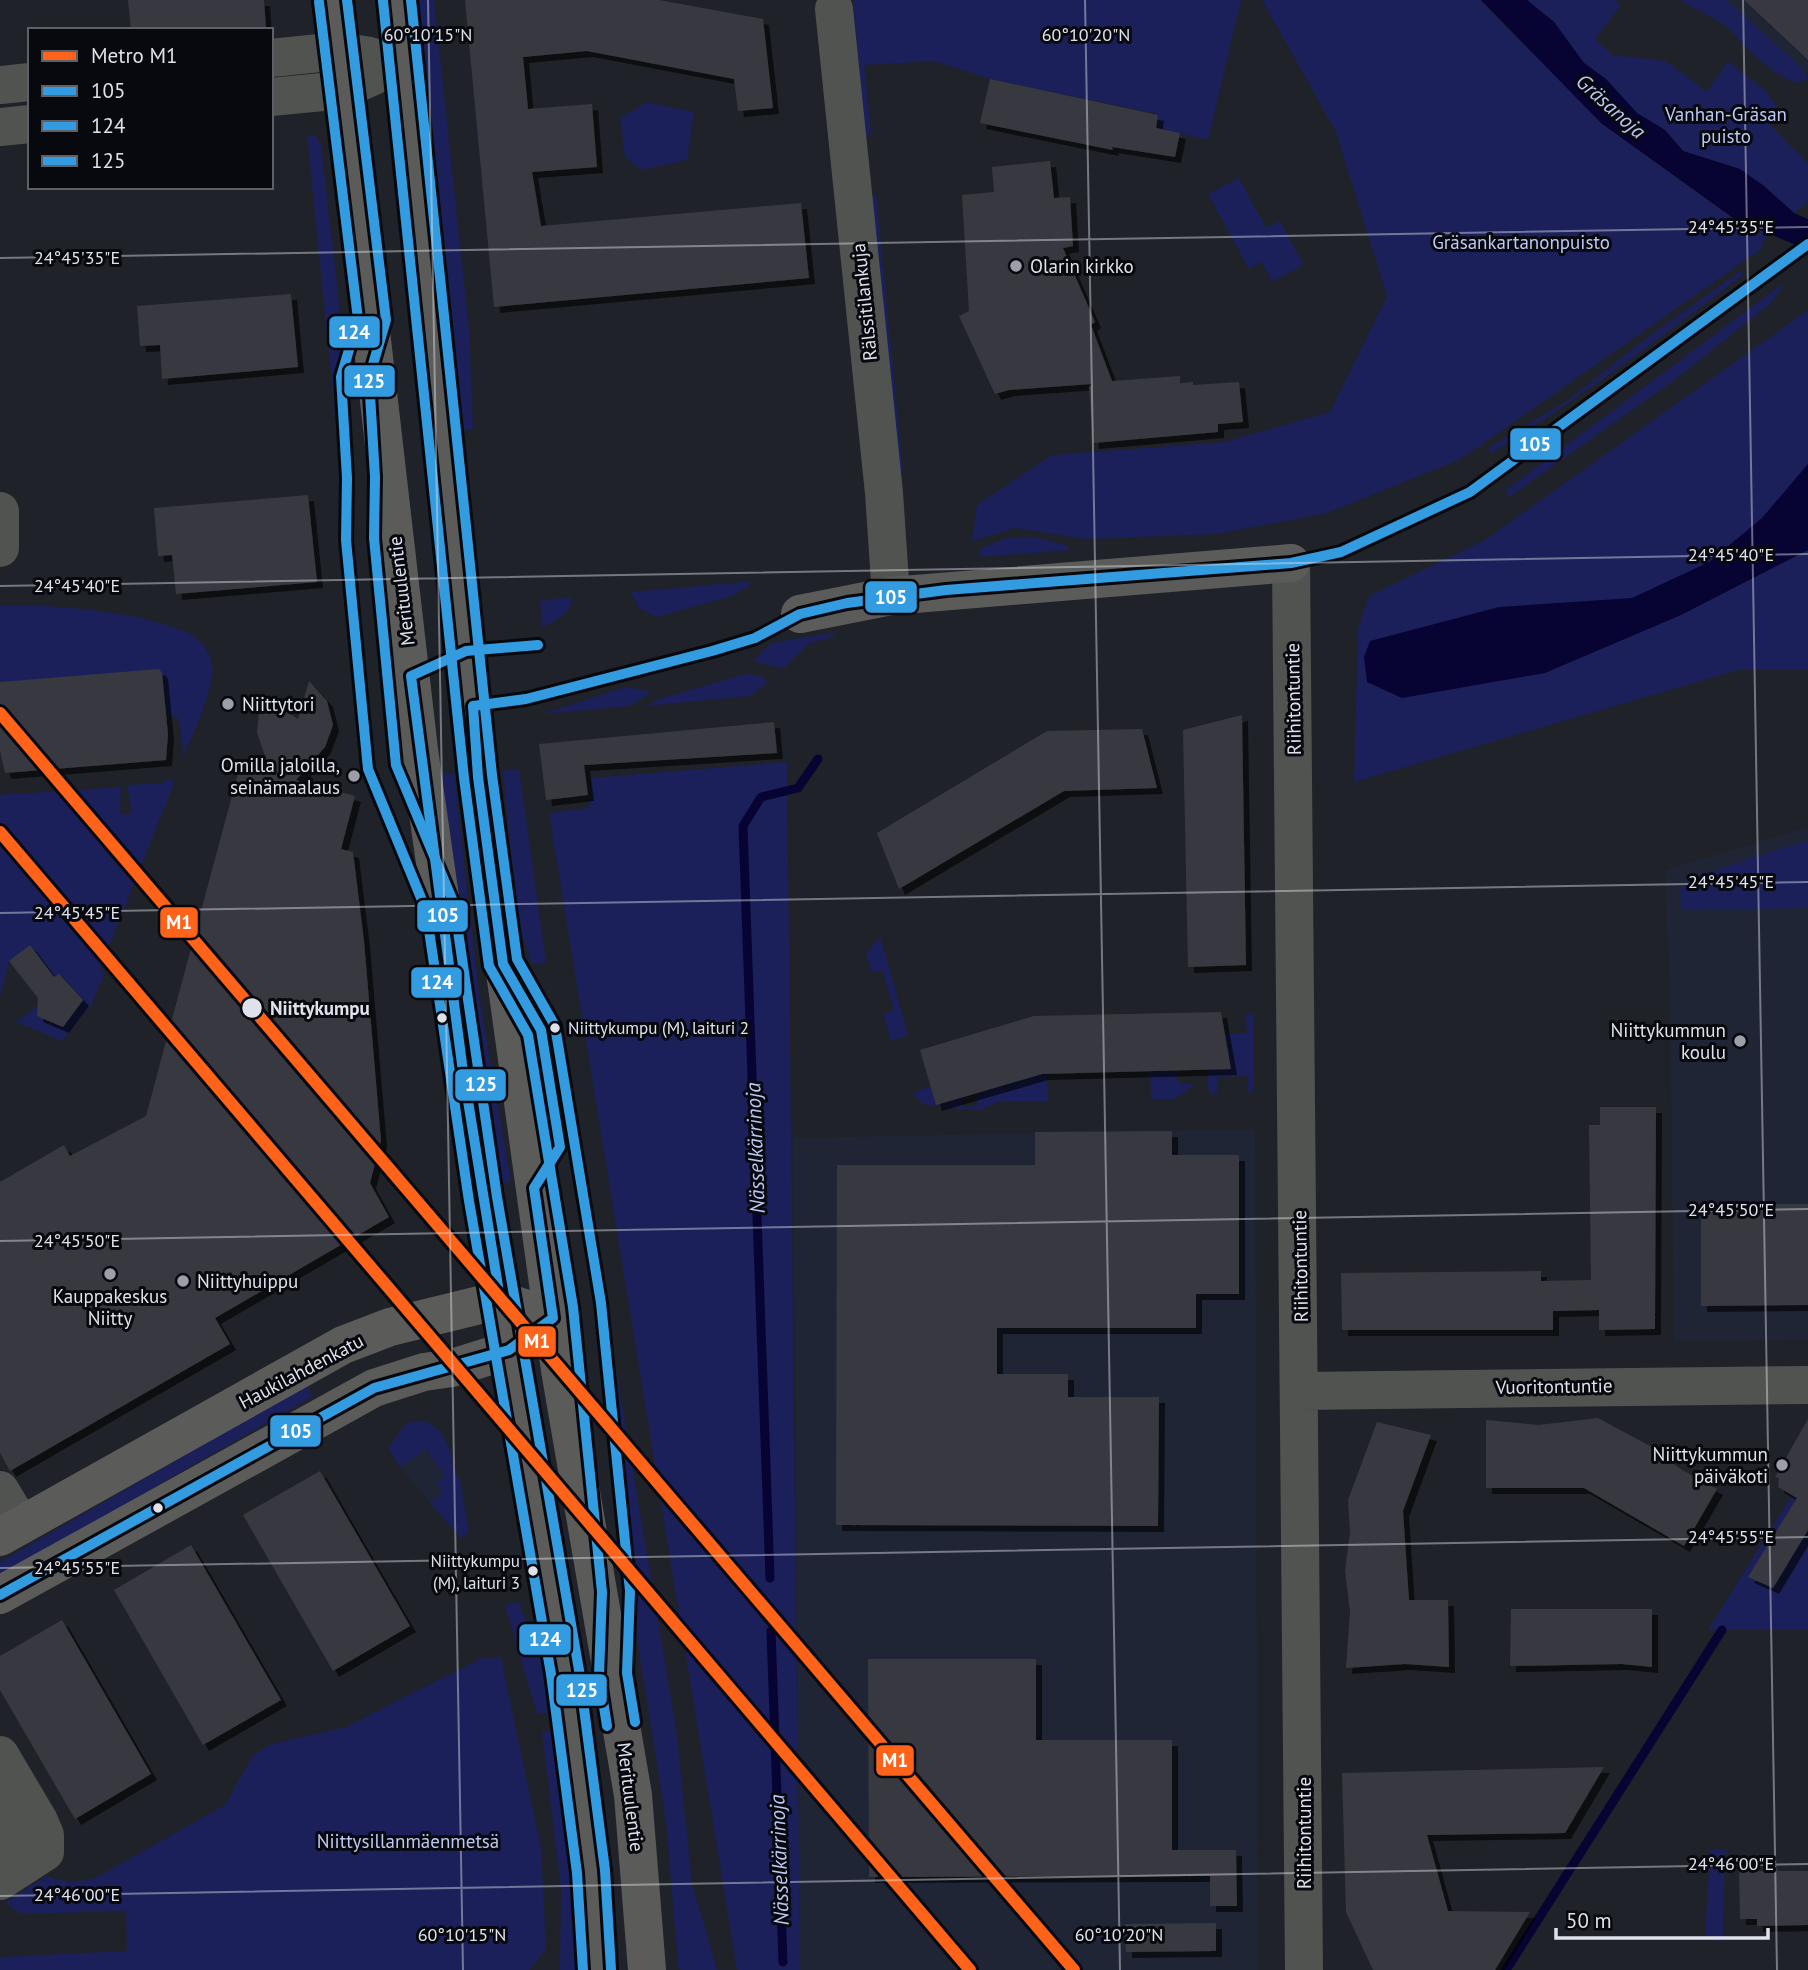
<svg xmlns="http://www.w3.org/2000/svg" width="1808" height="1970" font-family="'PT Sans',sans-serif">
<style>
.built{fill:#202536}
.green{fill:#1b205a}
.water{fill:#070332}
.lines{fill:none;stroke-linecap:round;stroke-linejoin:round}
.stream{stroke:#070332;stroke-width:9}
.building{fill:#37393f;filter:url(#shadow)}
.minor{stroke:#515351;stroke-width:38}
.major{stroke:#5b5c59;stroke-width:38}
.bus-1-casing{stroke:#08090f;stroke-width:16}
.bus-2-casing{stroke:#08090f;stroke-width:16}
.bus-3-casing{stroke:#08090f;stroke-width:16}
.bus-1{stroke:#339bdf;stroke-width:10}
.bus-2{stroke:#339bdf;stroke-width:10}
.bus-3{stroke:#339bdf;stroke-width:10}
.metro-1-casing{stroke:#08090f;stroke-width:18}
.metro-1{stroke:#ff6319;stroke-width:12}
.ticks{fill:none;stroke:#dfe2eb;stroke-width:2;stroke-opacity:0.45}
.poi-dot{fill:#9c9fa7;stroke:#08090f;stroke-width:2.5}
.stop-dot{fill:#dfe2eb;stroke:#08090f;stroke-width:2.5}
.labels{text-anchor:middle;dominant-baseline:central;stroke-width:6;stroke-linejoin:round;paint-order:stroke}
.bus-label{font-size:17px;fill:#dfe2eb;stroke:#08090f;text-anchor:start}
.park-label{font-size:19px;fill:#bdc9f4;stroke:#08090f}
.poi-label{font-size:19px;fill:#dfe2eb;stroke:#08090f;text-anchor:start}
.street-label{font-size:19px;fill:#dfe2eb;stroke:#08090f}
.stop-label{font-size:19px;font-weight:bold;fill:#dfe2eb;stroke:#08090f;text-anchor:start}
.water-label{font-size:21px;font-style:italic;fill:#bbc7f1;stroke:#08090f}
.ticks-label{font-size:18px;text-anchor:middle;fill:#dfe2eb;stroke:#08090f;stroke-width:6;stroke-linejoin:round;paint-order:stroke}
.line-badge{stroke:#08090f;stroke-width:2.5}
.badge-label{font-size:19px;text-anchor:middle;font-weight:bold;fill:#fff}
</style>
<defs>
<filter id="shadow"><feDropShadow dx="6" dy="6" stdDeviation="0" flood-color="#0009"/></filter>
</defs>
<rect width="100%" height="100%" fill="#202229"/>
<path class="built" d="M1726,0H1808V75L1801,67Z
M1808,827V1340L1674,1341L1670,994L1665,870Z
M1255,1129L1258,1970H800L793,1138Z
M425,1449L445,1477L443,1492L430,1503L400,1467Z"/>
<path class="green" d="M419,0H434L469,330L473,429L464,430Z
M853,0H1241L1208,140L1156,128L1158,114L990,79L934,61L864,65L871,134L865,137Z
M1262,0H1480L1601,123L1735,220L1767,233L1761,249L1461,459L1327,513L1217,534L1087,539L1015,528L972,541L977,505L1052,455L1225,442L1330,412L1387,296L1336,132Z
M1527,0H1615L1621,5L1595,39L1612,55L1666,61L1707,92L1728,61L1765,90L1777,107L1765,119L1808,164V202L1794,213L1764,186L1740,169L1683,151L1665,130L1637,113L1606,79L1584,63L1554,22Z
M1680,0H1726L1801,67L1808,79L1797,83C1771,75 1750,51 1732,32C1718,17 1697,11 1680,0Z
M647,102L694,112L687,160L641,170L625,157L620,118Z
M307,136H316L321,144C333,256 350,369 350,482L342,483Z
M1239,178L1266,228L1280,221L1304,265L1272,282L1262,262L1249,269L1208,194Z
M876,194L903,470L896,471L871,197Z
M1740,271L1744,274C1662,337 1580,398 1492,453L1488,448L1568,400L1645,339Z
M1781,285L1783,287L1770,304L1676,379L1509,497L1506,490Z
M1808,310V670H1738L1354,782L1358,628L1369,596L1485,540Z
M1033,537L1062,544L1072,550L979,557L981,548L1007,538Z
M755,581L732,596L657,617L639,608L631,592Z
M571,597C574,613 554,621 542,628L540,601Z
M0,606C50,603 140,612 186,632C198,637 210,650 212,664C216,688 193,732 184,756L179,721L177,717L166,716L162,673L0,682Z
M837,632L832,637L808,644L783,669L753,661L771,643Z
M745,674L762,676L767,683L750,696L646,706L659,699Z
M625,687L653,692L629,706L542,714Z
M787,762L800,1970H737L549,813L590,808L591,778Z
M519,769L546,963L532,964L518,922L503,770Z
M454,773L479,995L511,1182L498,1183L441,774Z
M165,779L175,781L100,969L105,971L92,1004L62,1041L16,1022L38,1006V1016L63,1027L83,1000L60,974L54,977L30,945L9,961L0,998V795L121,787L120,814L132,813L127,785L164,783Z
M1808,840V908L1681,910L1680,890L1693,877Z
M880,936L908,1035L891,1041L883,1014L894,1010L882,970L872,973L866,954Z
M1246,1013L1253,1015L1254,1090L1248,1092V1076L1217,1077V1093H1209L1207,1070L1231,1069L1225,1034L1247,1033Z
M1150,1071H1177L1178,1084H1192L1191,1087L1175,1099H1151Z
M1042,1074H1047L1048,1101L998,1102L982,1109H962L923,1104L912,1093L931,1086L936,1105L961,1098L965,1108L978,1105L975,1094Z
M595,1243L676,1728L692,1883L717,1970H680L678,1965L666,1822L627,1575L602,1360L584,1245Z
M307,1385L313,1396L0,1576V1562Z
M422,1421C448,1428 451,1453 456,1475L459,1476L469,1531L461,1538L430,1503L443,1492L437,1483L445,1477L426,1449L400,1467L388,1448L406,1423Z
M1792,1495L1808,1504V1630H1708Z
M518,1602L544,1662L553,1712L537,1714L505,1605Z
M482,1658H501L541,1848L546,1949L529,1970H0V1957L127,1951L126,1911L22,1914L5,1903L46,1876C67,1883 81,1884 101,1875L225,1805L253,1755L272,1744L346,1727Z
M556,1728L572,1859L580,1970H560L561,1890L542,1732Z
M1710,1850H1725L1723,1941L1705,1939Z"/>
<path class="water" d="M1481,0H1527L1554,22L1584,63L1606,79L1637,113L1665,130L1683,151L1740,169L1764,186L1794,213L1808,219V250L1736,220L1601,123Z
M1808,464V550L1681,615L1545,673L1402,698L1367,682L1364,657L1370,641L1499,607L1632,598L1709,562L1762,518Z"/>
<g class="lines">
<path class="stream" d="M770,1578L743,826L761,797L798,788L818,759
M771,1631L783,1962
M1506,1970L1722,1630"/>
</g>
<path class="building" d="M128,0H264L266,28L131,30Z
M465,0H659L763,19L773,108L738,111L734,79L587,51L523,57L528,109L592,104L597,167L532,172L541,226L801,203L809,278L494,307Z
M1744,0H1808V60Z
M990,79L1158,115L1156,128L1180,133L1175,157L1112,147L1113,150L980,123Z
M1050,161L1054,198L1070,197L1073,246L1063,248L1095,322L1091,325L1112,381L1180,376V383L1193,382V385L1239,382L1243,422L1218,424V432L1093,443L1089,387L1092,384L1009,390L995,394L959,316L969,311L962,195L994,192L992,167Z
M291,294L298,367L162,379L160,345L140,346L137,306Z
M308,495L317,582L176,594L172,555L158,556L154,508Z
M159,669L162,673L168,734L166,760L5,773L0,751V682Z
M309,681L327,701L333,725L325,747L296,780L355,796L341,849L353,852L364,941L381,1141L370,1183L389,1217L215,1318L230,1344L10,1471L0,1453V1182L64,1145L70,1156L146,1116L240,766L271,774L257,732L259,712L266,699L298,719Z
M1242,715L1246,965L1188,967L1183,730Z
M774,722L777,753L584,765L588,795L546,800L539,744Z
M1142,729L1157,788L1064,791L899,889L877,833L1047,731Z
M30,945L54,977L59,974L83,1000L63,1027L37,1016L38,998L9,961Z
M1221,1012L1231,1069L1042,1074L936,1105L920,1050L1034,1016Z
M1600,1107H1656L1655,1329L1599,1330V1310L1553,1311V1330H1342L1341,1273L1541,1271V1281L1591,1280L1589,1125H1600Z
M1172,1131V1155H1239V1294H1196V1328H997V1374H1068V1397H1159L1158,1526L836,1525L837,1165H1035V1132Z
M1701,1204H1808V1305L1701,1306Z
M1598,1418L1650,1446L1682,1470L1717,1489L1684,1546L1584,1488H1486V1420L1539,1425Z
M1808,1419V1530L1773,1588L1748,1577L1797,1498L1778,1487L1779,1478L1775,1477Z
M1377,1422L1431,1435L1403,1511L1409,1600H1448L1449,1667L1405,1664L1346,1668L1350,1612L1345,1571L1350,1532L1348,1500Z
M320,1471L410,1626L333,1671L243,1515Z
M191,1545L281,1700L203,1745L114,1590Z
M1511,1609H1652V1667L1622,1664L1510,1666Z
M62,1620L151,1774L75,1819L0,1690V1656Z
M868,1659H1036V1740H1172V1850H1236L1237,1906H1210V1876L869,1877Z
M1604,1767L1565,1833L1427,1835L1448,1911L1530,1912L1495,1970H1373L1346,1912L1342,1773Z
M1739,1871H1808V1925L1757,1926V1919H1740Z
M1216,1923V1951L1126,1952L1125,1924Z"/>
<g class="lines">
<path class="minor" d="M834,9L884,493L891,596
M271,58L339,51L370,56
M0,85L30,82
M271,97L343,90L404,62
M0,127L30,124
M0,511V548
M1291,563L1304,1970
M1301,1391L1808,1385
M0,1490L21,1525
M0,1755L39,1821L45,1835V1852L0,1881
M0,1810L14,1835L18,1868"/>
<path class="major" d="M333,0L419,750L483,1199L565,1672L591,1872L597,1970
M397,0L478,777L560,1370L633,1795L647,1970
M800,614L891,596L1291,563
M0,1537L343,1345L390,1327L500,1300L524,1308
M0,1595L374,1388L424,1372L452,1368L509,1350L528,1336"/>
<g class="bus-1-casing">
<path id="bus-1" d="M498,1286L462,1064L411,676L466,651L538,645
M0,1595L374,1388L509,1350L553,1318L534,1188L560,1147L541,1030L503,964L478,777L473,706L526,699L712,651L755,638L800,614L847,603L946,590L1291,563L1341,552L1470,492L1808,244"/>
</g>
<g class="bus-2-casing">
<path id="bus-2" d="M383,1L464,778L489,966L528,1035L573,1307L602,1592L599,1675L607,1726
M319,2L358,319L341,377L347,478L346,540L368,769L426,910L469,1201L551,1674L577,1873L583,1970"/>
</g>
<g class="bus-3-casing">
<path id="bus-3" d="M347,0L386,320L369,378L375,477L374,538L396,765L454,904L497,1197L579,1670L605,1870L611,1969
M411,0L492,775L517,959L555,1026L601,1303L630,1591L627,1673L635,1722"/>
</g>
<use href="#bus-1" class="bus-1"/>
<use href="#bus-2" class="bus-2"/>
<use href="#bus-3" class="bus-3"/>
<g class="metro-1-casing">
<path id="metro-1" d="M0,713L1074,1970
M0,832L970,1970"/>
</g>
<use href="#metro-1" class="metro-1"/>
</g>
<path class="ticks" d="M428,0L463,1970M1085,0L1120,1970M1743,0L1777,1970M0,258L1808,227M0,586L1808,554M0,913L1808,882M0,1241L1808,1209M0,1568L1808,1537M0,1896L1808,1864"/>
<g class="poi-dot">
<circle cx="1016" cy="266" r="7"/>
<circle cx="228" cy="704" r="7"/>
<circle cx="354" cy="776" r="7"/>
<circle cx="1740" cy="1041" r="7"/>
<circle cx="110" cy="1274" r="7"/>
<circle cx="183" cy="1281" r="7"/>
<circle cx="1782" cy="1465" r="7"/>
</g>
<g class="stop-dot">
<circle cx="252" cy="1008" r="11"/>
<circle cx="442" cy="1018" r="6"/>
<circle cx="555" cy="1028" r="6"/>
<circle cx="158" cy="1508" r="6"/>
<circle cx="533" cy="1571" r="6"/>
</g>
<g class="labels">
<g class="bus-label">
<text x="568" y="1028">Niittykumpu (M), laituri 2</text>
<text x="520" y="1561" text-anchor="end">Niittykumpu<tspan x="520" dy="22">(M), laituri 3</tspan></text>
</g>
<g class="park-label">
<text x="1726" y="114">Vanhan-Gräsan<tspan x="1726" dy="22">puisto</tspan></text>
<text x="1521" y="242">Gräsankartanonpuisto</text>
<text x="408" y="1841">Niittysillanmäenmetsä</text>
</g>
<g class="poi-label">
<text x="1030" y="266">Olarin kirkko</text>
<text x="242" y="704">Niittytori</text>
<text x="340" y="765" text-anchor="end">Omilla jaloilla,<tspan x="340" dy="22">seinämaalaus</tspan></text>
<text x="1726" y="1030" text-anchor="end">Niittykummun<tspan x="1726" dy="22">koulu</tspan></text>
<text x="197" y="1281">Niittyhuippu</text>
<text x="110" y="1296" text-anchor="middle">Kauppakeskus<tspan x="110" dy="22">Niitty</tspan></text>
<text x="1768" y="1454" text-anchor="end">Niittykummun<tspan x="1768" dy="22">päiväkoti</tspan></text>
</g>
<g class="street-label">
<text transform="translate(864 302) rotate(-96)">Rälssitilankuja</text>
<text transform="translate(401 591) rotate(-97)">Merituulentie</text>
<text transform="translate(1293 699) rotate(-91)">Riihitontuntie</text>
<text transform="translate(1300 1266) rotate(-91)">Riihitontuntie</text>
<text transform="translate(301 1371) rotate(-28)">Haukilahdenkatu</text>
<text transform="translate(1554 1386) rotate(-1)">Vuoritontuntie</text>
<text transform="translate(631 1797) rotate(83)">Merituulentie</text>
<text transform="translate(1304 1833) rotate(-90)">Riihitontuntie</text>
</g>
<g class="stop-label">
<text x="270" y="1008">Niittykumpu</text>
</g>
<g class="water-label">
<text transform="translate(1611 106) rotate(42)">Gräsanoja</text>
<text transform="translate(755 1148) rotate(-92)">Nässelkärrinoja</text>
<text transform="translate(779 1860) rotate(-92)">Nässelkärrinoja</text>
</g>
</g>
<g class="ticks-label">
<text x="428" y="41">60°10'15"N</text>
<text x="1086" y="41">60°10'20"N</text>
<text x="1731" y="233">24°45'35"E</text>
<text x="77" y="264">24°45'35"E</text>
<text x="1731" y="561">24°45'40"E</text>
<text x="77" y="592">24°45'40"E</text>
<text x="1731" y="888">24°45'45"E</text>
<text x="77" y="919">24°45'45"E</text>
<text x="1731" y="1216">24°45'50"E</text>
<text x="77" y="1247">24°45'50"E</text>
<text x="1731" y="1543">24°45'55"E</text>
<text x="77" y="1574">24°45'55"E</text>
<text x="1731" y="1870">24°46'00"E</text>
<text x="77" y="1901">24°46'00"E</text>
<text x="462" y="1941">60°10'15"N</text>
<text x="1119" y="1941">60°10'20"N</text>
</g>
<g class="line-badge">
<rect x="328" y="315" width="53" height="34" rx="7" fill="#339bdf"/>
<rect x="343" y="364" width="53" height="34" rx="7" fill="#339bdf"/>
<rect x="1509" y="427" width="53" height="34" rx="7" fill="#339bdf"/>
<rect x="864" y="580" width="54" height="34" rx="7" fill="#339bdf"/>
<rect x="416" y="899" width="53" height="34" rx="7" fill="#339bdf"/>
<rect x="159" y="906" width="40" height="33" rx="7" fill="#ff6319"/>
<rect x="410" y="966" width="53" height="33" rx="7" fill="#339bdf"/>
<rect x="454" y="1068" width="53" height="34" rx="7" fill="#339bdf"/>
<rect x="517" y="1325" width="40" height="33" rx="7" fill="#ff6319"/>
<rect x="269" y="1414" width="53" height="34" rx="7" fill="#339bdf"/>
<rect x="518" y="1623" width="54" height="33" rx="7" fill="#339bdf"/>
<rect x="555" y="1673" width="53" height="34" rx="7" fill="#339bdf"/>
<rect x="875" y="1744" width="40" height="33" rx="7" fill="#ff6319"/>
</g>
<g class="badge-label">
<text x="354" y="339">124</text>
<text x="369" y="388">125</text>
<text x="1535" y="451">105</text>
<text x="891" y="604">105</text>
<text x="443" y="922">105</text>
<text x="179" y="929">M1</text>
<text x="437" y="989">124</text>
<text x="481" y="1091">125</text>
<text x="537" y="1348">M1</text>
<text x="296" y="1438">105</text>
<text x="545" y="1646">124</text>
<text x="582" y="1697">125</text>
<text x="895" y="1767">M1</text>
</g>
<rect x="28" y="28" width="245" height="161" fill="#08090f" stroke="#5e6067" stroke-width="2"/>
<rect x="42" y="51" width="35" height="10" fill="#ff6319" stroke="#5e6067" stroke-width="2"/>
<text x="91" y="63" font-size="21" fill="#dfe2eb">Metro M1</text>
<rect x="42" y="86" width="35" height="10" fill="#339bdf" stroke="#5e6067" stroke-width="2"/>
<text x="91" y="98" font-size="21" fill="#dfe2eb">105</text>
<rect x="42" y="121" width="35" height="10" fill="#339bdf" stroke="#5e6067" stroke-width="2"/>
<text x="91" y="133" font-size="21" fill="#dfe2eb">124</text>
<rect x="42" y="156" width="35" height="10" fill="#339bdf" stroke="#5e6067" stroke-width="2"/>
<text x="91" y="168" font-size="21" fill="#dfe2eb">125</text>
<path d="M1556 1928v10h212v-10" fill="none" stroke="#dfe2eb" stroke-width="3.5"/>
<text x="1566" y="1928" font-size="21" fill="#dfe2eb" stroke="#08090f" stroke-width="5" paint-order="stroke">50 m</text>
</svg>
